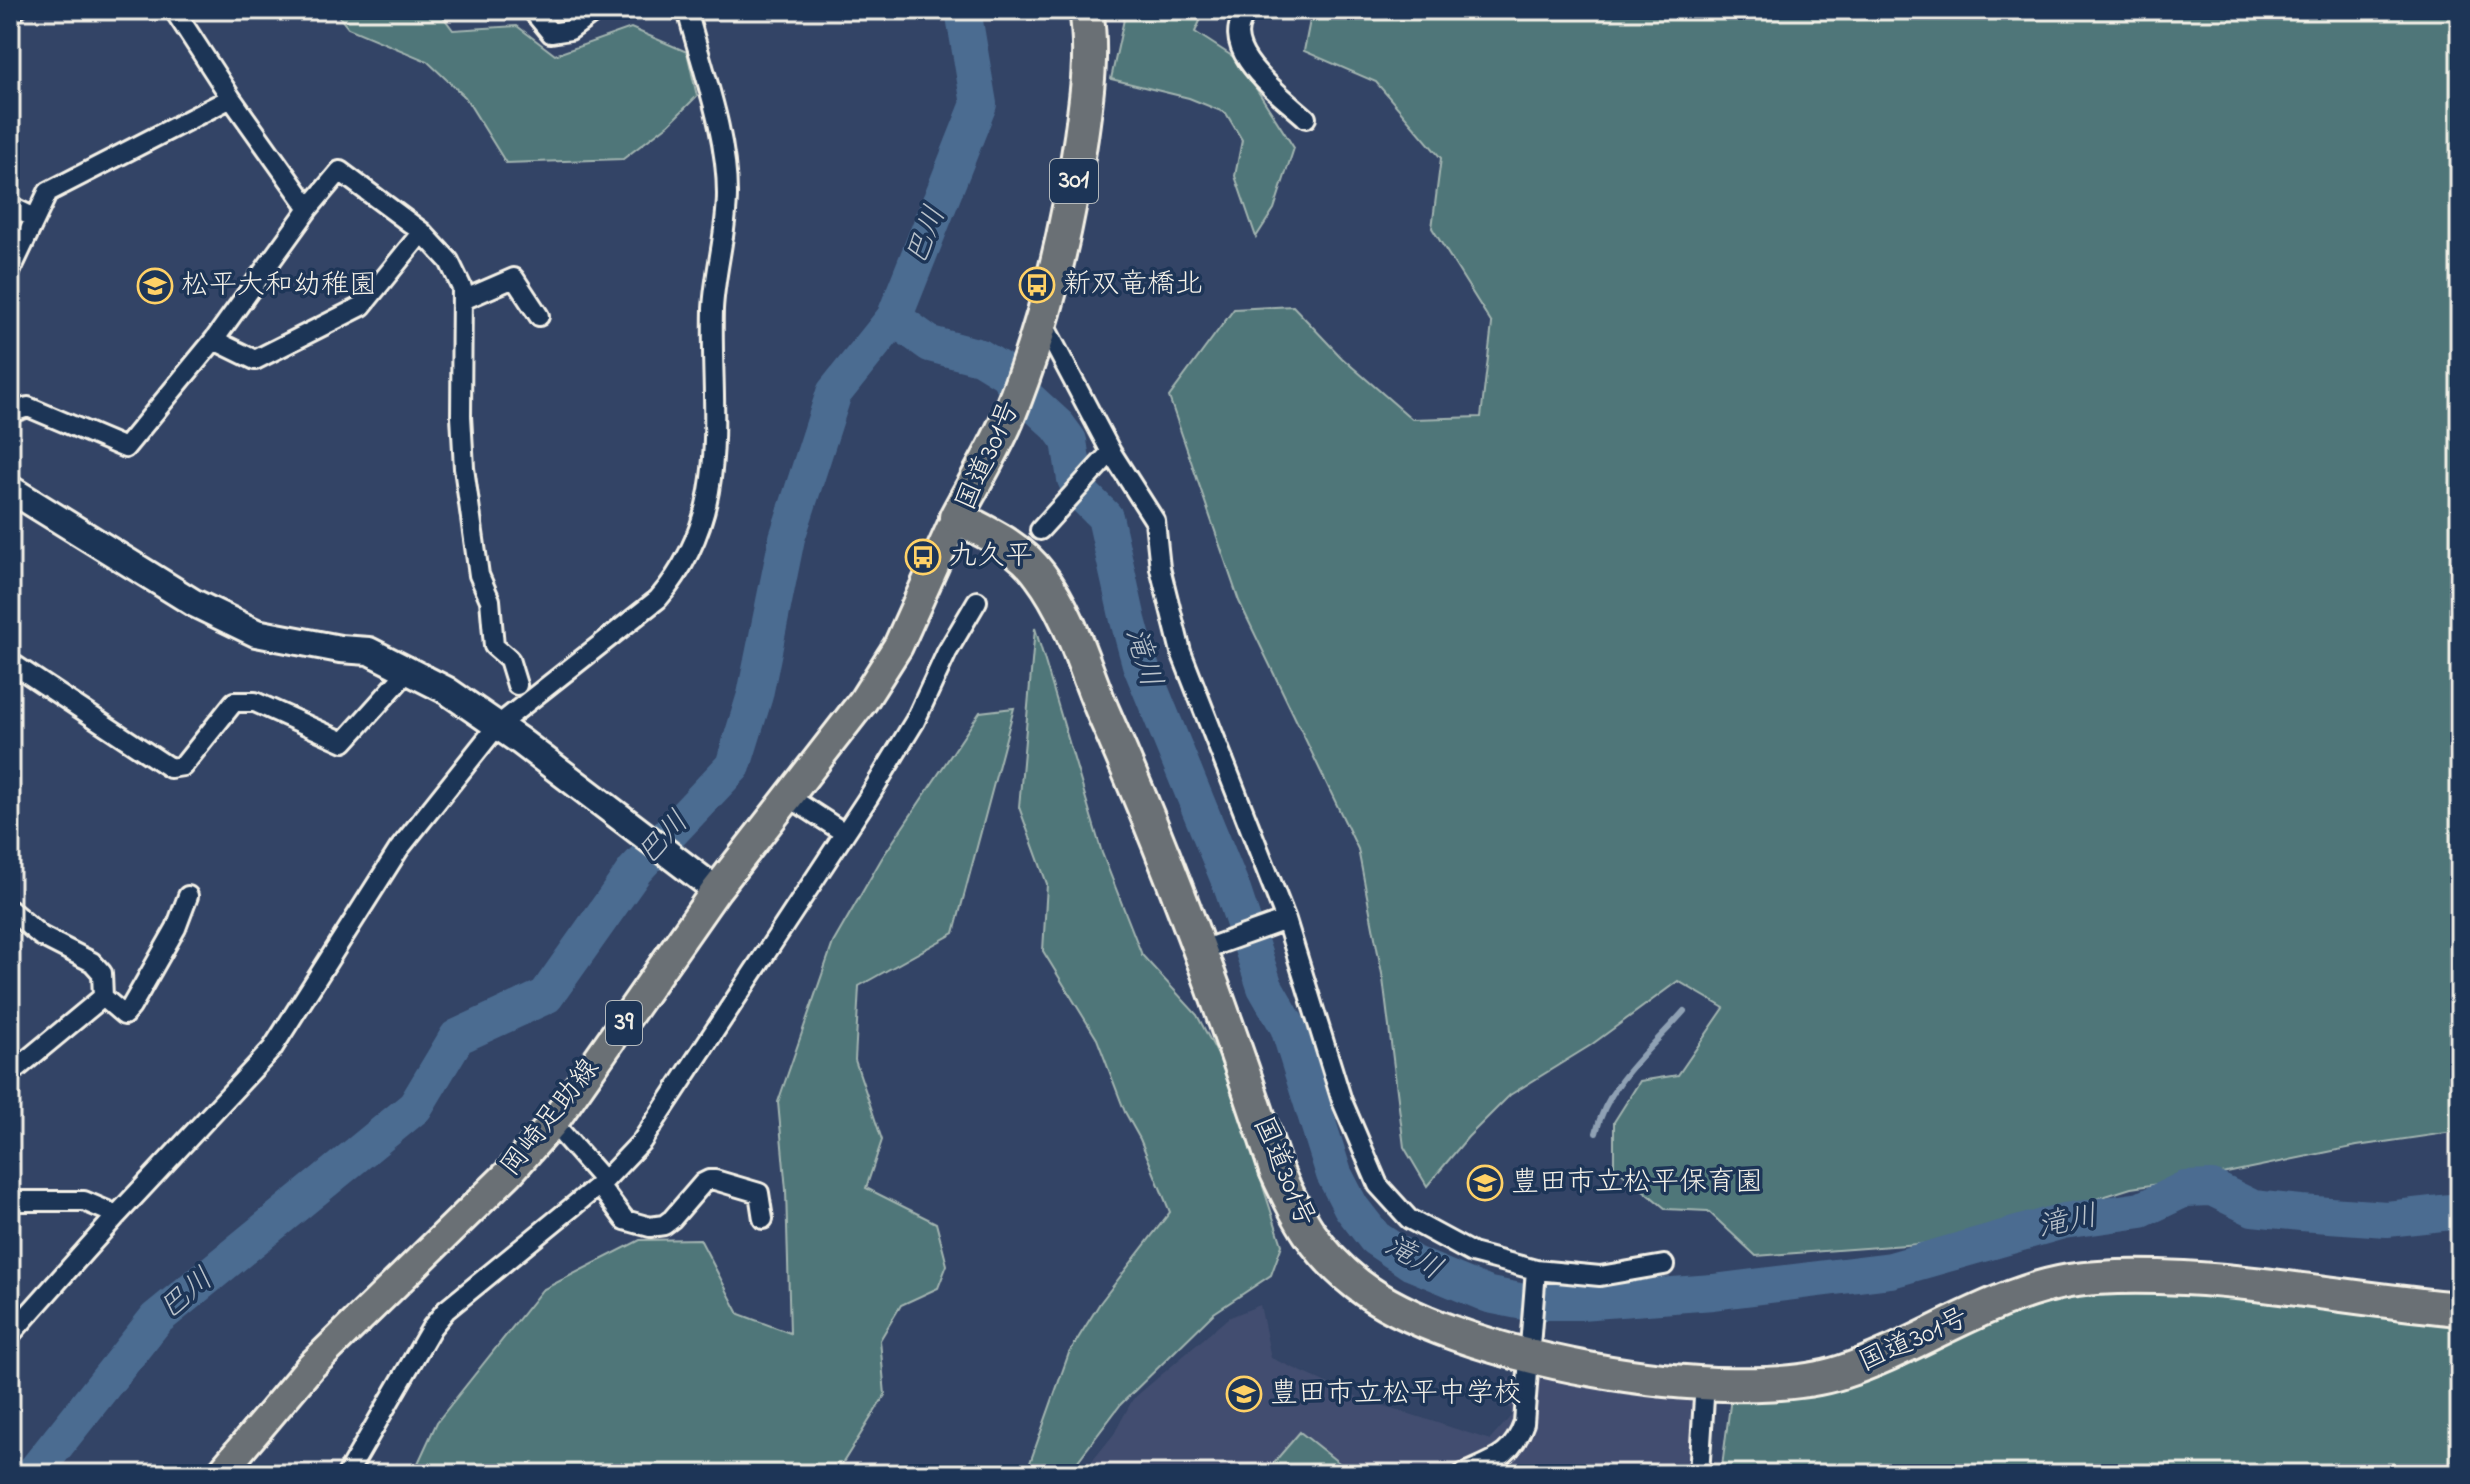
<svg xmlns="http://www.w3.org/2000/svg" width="2470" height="1484" font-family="'Indie Flower','Klee One',sans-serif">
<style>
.built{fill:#434e70}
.green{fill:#4f7679;stroke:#a2b4b0;stroke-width:2}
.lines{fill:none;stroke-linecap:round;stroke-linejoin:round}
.stream{stroke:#8fa1b4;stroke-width:6}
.river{stroke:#4b6c91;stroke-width:36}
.street-casing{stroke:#f4f1e8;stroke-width:24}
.secondary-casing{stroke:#f4f1e8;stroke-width:32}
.primary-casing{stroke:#f4f1e8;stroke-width:34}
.highway-casing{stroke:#f4f1e8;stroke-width:38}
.street{stroke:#1d3557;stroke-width:18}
.secondary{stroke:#1d3557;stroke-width:26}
.primary{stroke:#6a7074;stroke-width:28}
.highway{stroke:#6a7074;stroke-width:32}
.labels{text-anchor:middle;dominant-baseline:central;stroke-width:7;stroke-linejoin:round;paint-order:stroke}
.shield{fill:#1d3557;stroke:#b4b9bc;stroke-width:2}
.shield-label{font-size:26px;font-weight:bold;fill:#f4f1e8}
.poi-label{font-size:28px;fill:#f4f1e8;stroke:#1d3557;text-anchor:start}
.street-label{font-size:28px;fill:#f4f1e8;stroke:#1d3557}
.water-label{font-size:30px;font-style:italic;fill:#b9c2ca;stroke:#1d3557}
</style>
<rect width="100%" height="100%" fill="#346"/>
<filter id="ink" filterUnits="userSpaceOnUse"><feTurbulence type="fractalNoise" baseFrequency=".0125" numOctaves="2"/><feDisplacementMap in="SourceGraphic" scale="16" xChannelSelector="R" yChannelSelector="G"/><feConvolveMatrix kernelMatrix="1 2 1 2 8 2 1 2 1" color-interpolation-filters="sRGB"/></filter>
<g filter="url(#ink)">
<path class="built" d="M1260,1305L1271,1358L1360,1398L1490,1440L1512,1415L1500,1379L1534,1377L1537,1369L1682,1390L1696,1408L1688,1474H1082L1114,1434L1133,1399L1228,1318Z"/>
<path class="green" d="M334,10H438L453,30L517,26L555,55L631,28L687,52L697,96L669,124L623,159L506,163L465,97L427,61L348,28Z
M1126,10H1205L1195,32L1238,60L1294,148L1274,209L1256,237L1235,176L1242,140L1226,113L1189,98L1111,79Z
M1312,10H2460V1131L2357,1146L2212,1176L2131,1188L2036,1218L1933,1243L1756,1256L1708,1211L1666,1209L1614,1166V1122L1640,1081L1678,1075L1724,1008L1678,981L1591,1045L1510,1095L1468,1137L1427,1186L1404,1147L1383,979L1358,849L1239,601L1169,397L1234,309L1293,306L1342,358L1412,419L1481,417L1492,324L1432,228L1441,158L1376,82L1304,51Z
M1035,628L1102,853L1142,955L1197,1015L1224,1066L1282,1245L1271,1275L1214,1313L1121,1404L1068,1474H1026L1069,1353L1100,1303L1170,1212L1140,1139L1125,1112L1097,1039L1043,951L1047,884L1019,807Z
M1014,708L954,933L859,986L855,1060L882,1140L866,1188L936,1223L947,1265L938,1288L901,1305L880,1340L885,1395L842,1464L789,1470L787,1474H413L437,1422L542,1290L640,1240L700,1239L739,1314L790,1333L786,1190L778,1102L833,943L882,858L980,712Z
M2131,1284L2460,1320V1474H1721L1731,1397L2013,1307Z
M1300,1432L1353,1474H1264Z"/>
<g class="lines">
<path class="stream" d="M1596,1133C1607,1083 1652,1048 1684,1011"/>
<path class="river" d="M894,318L930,344L980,357L1006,373L1022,393L1058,426L1069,441L1075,479L1083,495L1105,517L1128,620L1140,664L1232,888L1265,987L1288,1027L1334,1174L1351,1207L1375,1238L1412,1263L1489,1295L1524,1302H1580L1713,1292L1891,1270L2063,1221L2141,1210L2185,1189L2212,1188L2253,1208L2301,1213L2387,1219L2460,1211
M33,1474L156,1319L415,1107L457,1037L546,996L635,870L733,766L755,695L787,538L834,393L894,318L979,104L963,10"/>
<g class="street-casing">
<path id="street" d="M174,10L231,98L309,208
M532,10L551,33L570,30L597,10
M1250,10C1210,45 1282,96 1306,118
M10,13L16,10
M10,206L35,218
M422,232L449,261L462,288L461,416L464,468L479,575L490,600L494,646L509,659L517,685
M10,272L48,192L231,98
M463,300L514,278L539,316
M1042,321L1111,452L1155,521L1160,568L1181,652L1286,920L1342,1101L1378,1185L1409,1219L1472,1253L1536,1270L1600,1276L1664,1265
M10,413L28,407L125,448L214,340L309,208L340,171L422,232L362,306L255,360L214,340
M1040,530L1111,452
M10,662L170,768L183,766L234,702H255L344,742L408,671
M789,797L843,832
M10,910L41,936L92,962L102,973L103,997
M1202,950L1286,920
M10,1074L103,997L124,1015L131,1007L176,928L188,896
M553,1123L604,1181
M599,1185L625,1220L650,1227L664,1225L672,1219L703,1183L709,1180H715L759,1193L763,1219
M10,1201H84L117,1215
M10,1335L117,1215L272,1049L399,849L497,726L658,599C734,511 710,414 713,309C715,271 727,231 727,194C727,132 702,69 687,10
M347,1474L432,1327L446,1310L604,1181L642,1141L868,798L915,721L947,652L977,601
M1463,1474C1494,1460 1512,1457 1524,1423L1536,1270
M1699,1474L1705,1383"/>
</g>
<g class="secondary-casing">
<path id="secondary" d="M10,489L194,603L256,633L340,649L369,651L446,690L520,741L716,890"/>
</g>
<g class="primary-casing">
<path id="primary" d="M220,1474L311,1366L509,1173L553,1123L716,890L863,701L898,646L956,517"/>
</g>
<g class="highway-casing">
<path id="highway" d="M1086,10C1093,53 1087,94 1081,137C1067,234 1044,329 1007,420C993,453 973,485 956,517C987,533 1019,546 1040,575C1071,616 1083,665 1103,712C1170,862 1225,1014 1276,1170C1298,1218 1315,1251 1357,1284C1451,1358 1728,1409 1842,1372C1919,1347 1988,1295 2069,1281C2107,1275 2146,1276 2184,1278C2277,1283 2368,1301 2460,1309"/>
</g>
<use href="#street" class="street"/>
<use href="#secondary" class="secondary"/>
<use href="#primary" class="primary"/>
<use href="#highway" class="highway"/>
</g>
</g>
<defs>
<g id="bus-ring" transform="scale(1.8)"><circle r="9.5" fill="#1d3557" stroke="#ffd166" stroke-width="1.5"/><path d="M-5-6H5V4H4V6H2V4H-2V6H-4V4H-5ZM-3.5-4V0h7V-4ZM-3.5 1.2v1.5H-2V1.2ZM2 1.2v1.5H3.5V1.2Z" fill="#ffd166"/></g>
<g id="school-ring" transform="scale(1.8)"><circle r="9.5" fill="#1d3557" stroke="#ffd166" stroke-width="1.5"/><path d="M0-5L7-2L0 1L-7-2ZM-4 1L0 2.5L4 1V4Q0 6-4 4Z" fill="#ffd166"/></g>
</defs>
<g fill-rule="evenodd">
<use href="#bus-ring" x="1037" y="285"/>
<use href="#school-ring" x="155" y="286"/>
<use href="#bus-ring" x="923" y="557"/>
<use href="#school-ring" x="1485" y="1183"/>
<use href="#school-ring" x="1244" y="1394"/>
</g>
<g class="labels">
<g class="shield">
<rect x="1050" y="159" width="48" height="44" rx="6"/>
<rect x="606" y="1001" width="36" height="44" rx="6"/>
</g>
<g class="shield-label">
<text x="1074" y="181">301</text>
<text x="624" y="1023">39</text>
</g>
<g class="poi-label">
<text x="1063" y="285">新双竜橋北</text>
<text x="181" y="286">松平大和幼稚園</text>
<text x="949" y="557">九久平</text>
<text x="1511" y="1183">豊田市立松平保育園</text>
<text x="1270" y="1394">豊田市立松平中学校</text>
</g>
<g class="street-label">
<text transform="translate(989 456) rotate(-66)">国道301号</text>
<text transform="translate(551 1118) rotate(-52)">岡崎足助線</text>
<text transform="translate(1283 1172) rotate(67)">国道301号</text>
<text transform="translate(1914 1341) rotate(-24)">国道301号</text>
</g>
<g class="water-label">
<text transform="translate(927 236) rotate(-68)">巴川</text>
<text transform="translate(1142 658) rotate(73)">滝川</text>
<text transform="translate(664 839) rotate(-47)">巴川</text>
<text transform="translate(2068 1223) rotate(-12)">滝川</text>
<text transform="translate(1413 1259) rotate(29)">滝川</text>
<text transform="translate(187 1295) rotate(-40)">巴川</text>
</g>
</g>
<rect width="2470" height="1484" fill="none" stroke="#1d3557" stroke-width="40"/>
<rect x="20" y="20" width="2430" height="1444" fill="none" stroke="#f4f1e8" stroke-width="3" filter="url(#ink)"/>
</svg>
